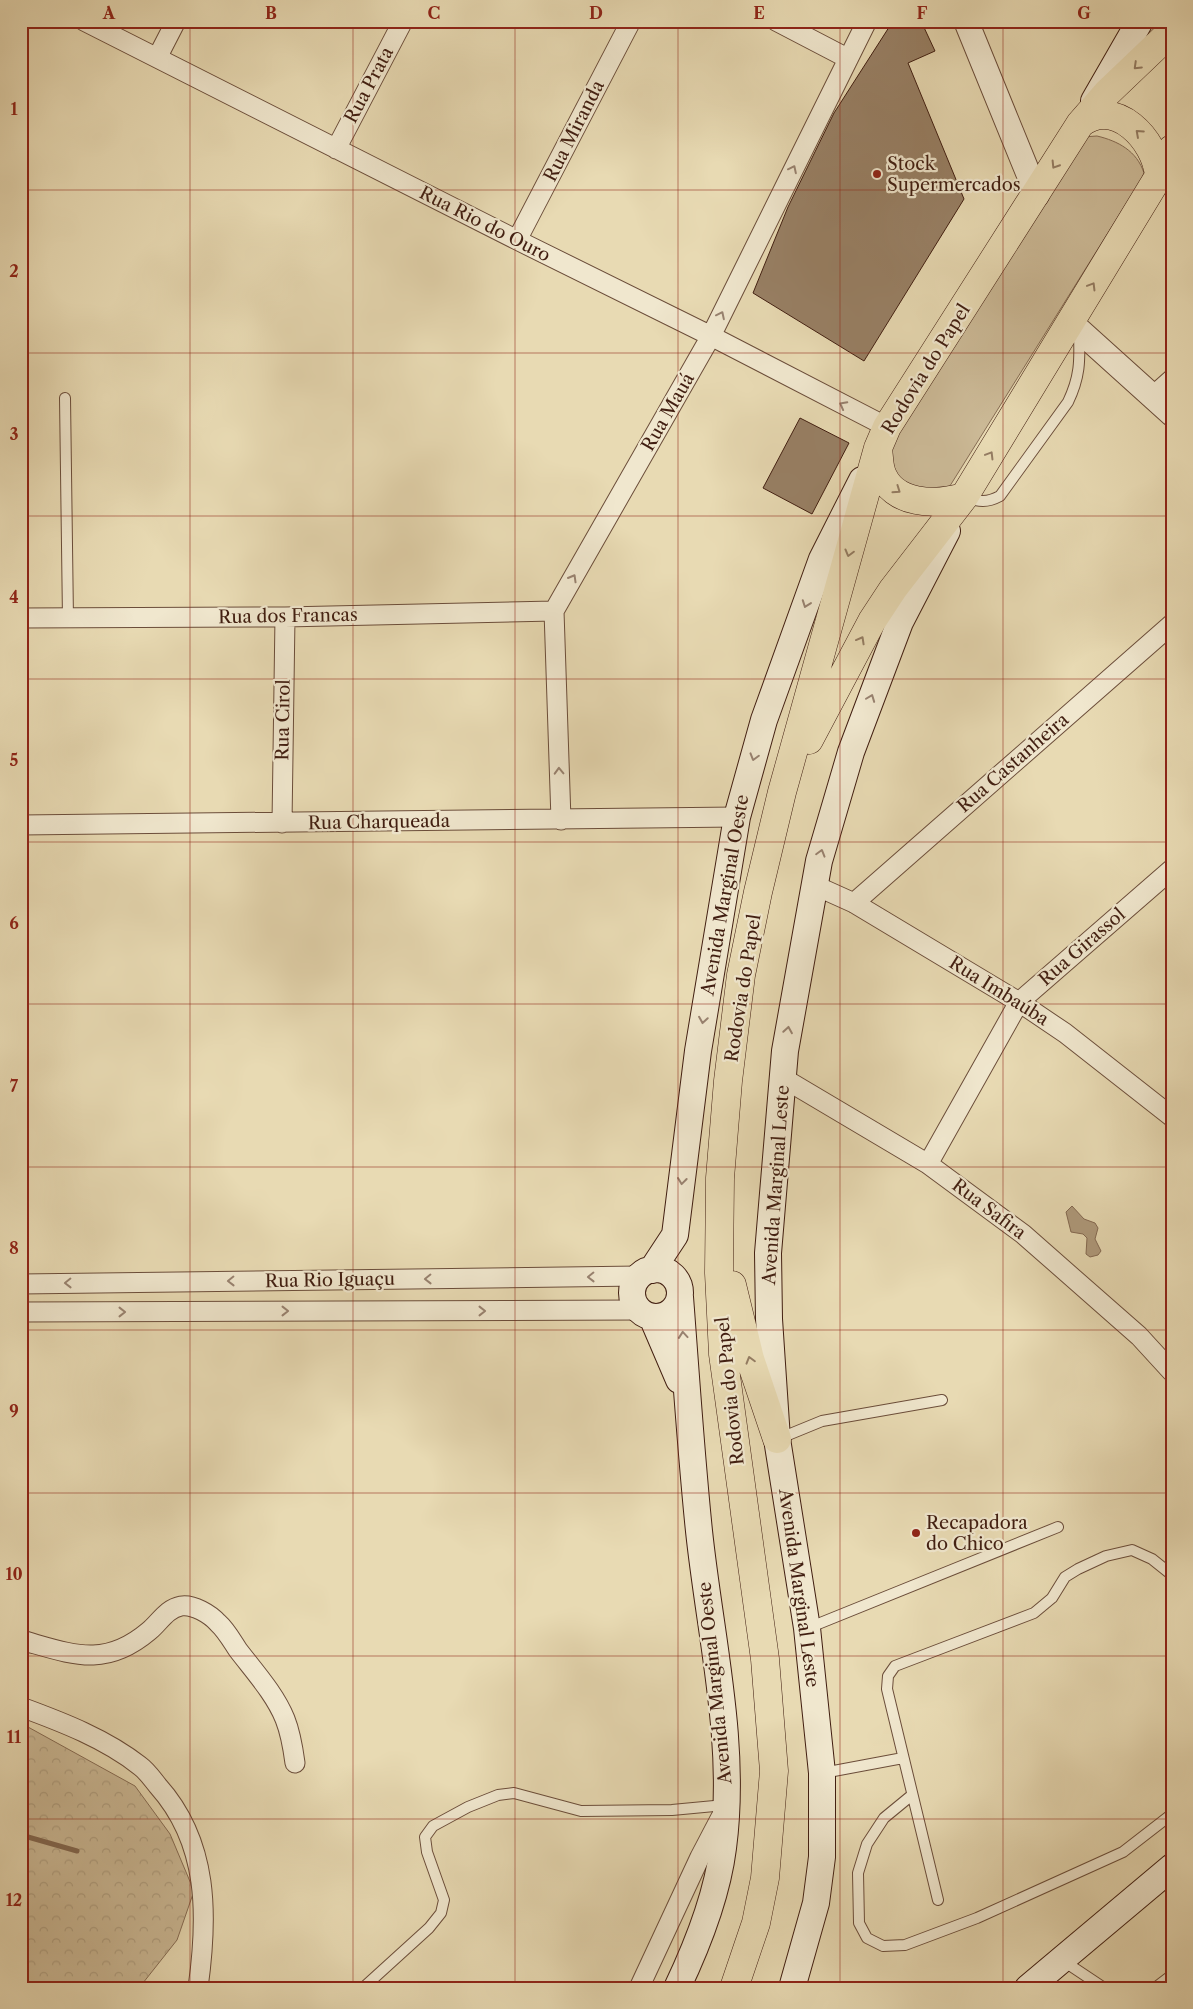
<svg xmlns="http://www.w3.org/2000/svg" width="1193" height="2009" font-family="'Libre Caslon Text',serif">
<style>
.green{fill:#ccba97;stroke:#866c54}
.forest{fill:url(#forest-crowns);stroke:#866c54}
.water{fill:#af9a7c;stroke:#836851}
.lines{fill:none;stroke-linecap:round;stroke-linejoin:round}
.stream{stroke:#836851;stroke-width:5}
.building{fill:#988065;stroke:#411e11}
.service-casing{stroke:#6b4d3a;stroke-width:12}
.minor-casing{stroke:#6b4d3a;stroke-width:21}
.tertiary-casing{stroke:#6b4d3a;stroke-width:26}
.secondary-casing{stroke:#411e11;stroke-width:28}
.primary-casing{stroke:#411e11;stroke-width:29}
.service{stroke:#f0e7ce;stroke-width:10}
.minor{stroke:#f0e7ce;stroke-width:19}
.tertiary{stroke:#f0e7ce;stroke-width:24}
.secondary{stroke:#f0e7ce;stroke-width:26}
.primary{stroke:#e8dab3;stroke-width:28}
.oneway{stroke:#947c62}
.oneway2{stroke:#988270}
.grid{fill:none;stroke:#8f2418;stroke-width:1;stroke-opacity:0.55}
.poi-dot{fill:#8f2418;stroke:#f0e7ce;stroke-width:2}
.labels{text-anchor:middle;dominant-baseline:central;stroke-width:4.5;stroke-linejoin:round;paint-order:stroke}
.street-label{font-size:18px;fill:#411e11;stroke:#f0e7ce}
.poi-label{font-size:18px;fill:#411e11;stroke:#f0e7ce;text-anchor:start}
.neatline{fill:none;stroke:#8f2418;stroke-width:2}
.grid-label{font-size:16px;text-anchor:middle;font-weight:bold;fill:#8f2418}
</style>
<defs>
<pattern id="forest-crowns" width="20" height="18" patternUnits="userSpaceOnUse" patternTransform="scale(1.25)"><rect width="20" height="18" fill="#ccba97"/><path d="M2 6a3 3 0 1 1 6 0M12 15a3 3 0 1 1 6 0" fill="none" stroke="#b09f81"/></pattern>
</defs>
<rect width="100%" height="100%" fill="#e8dab3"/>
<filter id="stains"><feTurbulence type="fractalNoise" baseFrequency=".004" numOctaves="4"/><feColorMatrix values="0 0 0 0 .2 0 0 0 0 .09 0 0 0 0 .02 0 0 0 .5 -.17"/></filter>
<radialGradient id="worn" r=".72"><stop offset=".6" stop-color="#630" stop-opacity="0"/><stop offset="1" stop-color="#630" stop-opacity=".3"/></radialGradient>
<path class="green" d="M1097,136C1118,141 1137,151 1144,173L1141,180L948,489H905L879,457L1081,137Z"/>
<path class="forest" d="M21,1726L28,1727L135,1786L170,1834L194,1891L177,1940L139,1988H21Z"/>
<path class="water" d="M1072,1206L1084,1219L1095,1223L1098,1228L1095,1239L1101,1251L1098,1255L1090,1257L1086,1254L1087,1238L1083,1234L1071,1232L1066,1212Z"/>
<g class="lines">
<path class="stream" d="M21,1835L77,1851"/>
</g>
<path class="building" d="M893,21H921L935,51L908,63L964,199L864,361L753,293L788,207L834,113Z
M800,418L849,443L812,514L763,488Z"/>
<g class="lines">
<g class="service-casing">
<path id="service" d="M65,398L68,619
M965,497C979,502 987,503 1000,496L1068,402C1080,377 1080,361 1079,334
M778,1439L822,1421L942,1400
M808,1628L1058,1527
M823,1773L903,1758
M912,1795L884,1818L867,1844L858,1873L859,1923L867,1938L883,1946L905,1945L977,1918L1123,1852L1172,1814
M938,1900L887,1689L888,1676L895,1666L1034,1613L1052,1598L1065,1577L1078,1569L1106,1556L1132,1550L1152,1559L1172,1575
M1062,1960L1104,1988
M363,1988L429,1928L441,1913L444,1900L427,1852L425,1837L433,1826L468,1807L498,1795L514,1793L581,1811L672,1810L725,1805
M1155,1988L1172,1975"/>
</g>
<g class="minor-casing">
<path id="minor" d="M84,21L517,240L711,336L887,427
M776,21L847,58
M157,58L176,21
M336,149L403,21
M517,240L631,21
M1153,396L1172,379
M21,618L285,617L554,611
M561,820L554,611L711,336L867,21
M282,823L285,617
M21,825L737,817
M814,885L854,903L1019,1002L1065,1033L1172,1117
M854,903L1172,624
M783,1078L928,1164L1023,1234L1139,1336L1172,1372
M928,1164L1019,1002L1172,869
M21,1284L639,1276
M21,1312L639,1310
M21,1640C72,1654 104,1669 149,1631C160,1622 166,1609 181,1606C193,1604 210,1614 218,1623C226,1630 232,1641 238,1650C254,1671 275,1694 285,1719C291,1734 293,1748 295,1763
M21,1707C62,1722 106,1739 140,1766C147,1771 153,1780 158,1786C209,1843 208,1916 198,1988
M639,1988L700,1857L722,1815"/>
</g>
<g class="tertiary-casing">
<path id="tertiary" d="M966,21L1037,195
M1070,322L1172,414"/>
</g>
<g class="secondary-casing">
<path id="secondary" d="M1094,101L1140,21
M632 1293a24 24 0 1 1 48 0a24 24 0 1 1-48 0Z
M652,1270L675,1235L698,1051L737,817L764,720L822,559L862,480
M652,1317L679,1380
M677,1988C698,1944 717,1896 723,1848C737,1743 710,1636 699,1531C691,1453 686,1375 680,1297
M792,1988L816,1903L822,1857V1773L807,1628L777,1439L769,1319L768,1253L785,1051L819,861L851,752L900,622L947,531
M1028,1988L1172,1867"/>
</g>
<g class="primary-casing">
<path id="primary" d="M1080,124C1115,96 1156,140 1159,176
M878,448C879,456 879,464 881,471C892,506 937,505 964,497
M809,740L872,621L893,589L964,497L1159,176L1172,149
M732,1285L750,1359L777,1439
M734,1988L756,1923L765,1878L774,1771L765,1659L723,1354L719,1273L720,1178L728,1081L741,975L758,892L782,792L878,448L887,427L1080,124L1107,93L1172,31"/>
</g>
<use href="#service" class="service"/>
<use href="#minor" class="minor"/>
<use href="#tertiary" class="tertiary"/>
<use href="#secondary" class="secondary"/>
<use href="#primary" class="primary"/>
</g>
<defs><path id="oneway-chevron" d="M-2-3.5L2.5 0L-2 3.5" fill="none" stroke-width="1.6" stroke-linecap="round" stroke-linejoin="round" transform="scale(1.25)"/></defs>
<g class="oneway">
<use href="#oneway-chevron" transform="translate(1137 66) rotate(136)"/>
<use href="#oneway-chevron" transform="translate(1139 133) rotate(-138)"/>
<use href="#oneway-chevron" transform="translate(1055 165) rotate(122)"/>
<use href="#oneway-chevron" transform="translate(1092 286) rotate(-59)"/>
<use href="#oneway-chevron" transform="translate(990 455) rotate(-59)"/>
<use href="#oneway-chevron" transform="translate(897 490) rotate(35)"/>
<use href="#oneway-chevron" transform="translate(849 553) rotate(105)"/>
<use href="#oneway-chevron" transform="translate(861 640) rotate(-61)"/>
<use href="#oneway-chevron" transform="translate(750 1360) rotate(-106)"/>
</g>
<g class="oneway2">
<use href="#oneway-chevron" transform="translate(793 169) rotate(-64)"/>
<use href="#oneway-chevron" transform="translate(721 315) rotate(-64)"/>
<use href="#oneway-chevron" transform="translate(843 405) rotate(-152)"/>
<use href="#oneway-chevron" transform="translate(573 578) rotate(-60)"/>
<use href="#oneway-chevron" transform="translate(806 604) rotate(110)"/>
<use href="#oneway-chevron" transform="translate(871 698) rotate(-69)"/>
<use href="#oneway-chevron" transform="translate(754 757) rotate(106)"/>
<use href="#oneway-chevron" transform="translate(559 771) rotate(-92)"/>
<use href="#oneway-chevron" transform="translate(821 853) rotate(-74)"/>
<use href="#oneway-chevron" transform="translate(703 1020) rotate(99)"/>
<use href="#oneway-chevron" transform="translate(788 1030) rotate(-81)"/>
<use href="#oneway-chevron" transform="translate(682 1181) rotate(97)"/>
<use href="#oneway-chevron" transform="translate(591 1277) rotate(179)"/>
<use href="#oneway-chevron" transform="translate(428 1279) rotate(179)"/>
<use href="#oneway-chevron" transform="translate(231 1281) rotate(179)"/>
<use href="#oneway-chevron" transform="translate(68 1283) rotate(179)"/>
<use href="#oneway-chevron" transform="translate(285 1311)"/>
<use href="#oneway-chevron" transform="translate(482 1311)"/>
<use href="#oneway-chevron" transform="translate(122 1312)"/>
<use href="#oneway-chevron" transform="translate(683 1335) rotate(-95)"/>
</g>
<path class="grid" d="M190,21V1988M353,21V1988M515,21V1988M678,21V1988M840,21V1988M1003,21V1988M21,190H1172M21,353H1172M21,516H1172M21,679H1172M21,842H1172M21,1004H1172M21,1167H1172M21,1330H1172M21,1493H1172M21,1656H1172M21,1819H1172"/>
<g class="poi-dot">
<circle cx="877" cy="174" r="5"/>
<circle cx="916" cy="1533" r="5"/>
</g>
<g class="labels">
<g class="street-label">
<text transform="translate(369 85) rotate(-62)">Rua Prata</text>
<text transform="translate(574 131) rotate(-63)">Rua Miranda</text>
<text transform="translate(485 224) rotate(27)">Rua Rio do Ouro</text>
<text transform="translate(926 369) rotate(-58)">Rodovia do Papel</text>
<text transform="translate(668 412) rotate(-60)">Rua Mauá</text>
<text transform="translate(288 616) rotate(-1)">Rua dos Francas</text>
<text transform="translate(283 720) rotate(-89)">Rua Cirol</text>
<text transform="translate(1013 763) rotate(-41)">Rua Castanheira</text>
<text transform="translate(379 822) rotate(-1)">Rua Charqueada</text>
<text transform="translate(725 895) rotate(-80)">Avenida Marginal Oeste</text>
<text transform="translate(1082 947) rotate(-41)">Rua Girassol</text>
<text transform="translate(743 988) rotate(-81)">Rodovia do Papel</text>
<text transform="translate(999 991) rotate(32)">Rua Imbaúba</text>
<text transform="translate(776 1185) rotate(-86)">Avenida Marginal Leste</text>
<text transform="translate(989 1209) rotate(37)">Rua Safira</text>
<text transform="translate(330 1280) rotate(-1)">Rua Rio Iguaçu</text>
<text transform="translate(730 1391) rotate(-96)">Rodovia do Papel</text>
<text transform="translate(799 1588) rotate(82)">Avenida Marginal Leste</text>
<text transform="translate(715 1683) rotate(-96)">Avenida Marginal Oeste</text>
</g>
<g class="poi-label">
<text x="887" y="164">Stock<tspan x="887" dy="21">Supermercados</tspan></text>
<text x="926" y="1523">Recapadora<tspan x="926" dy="21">do Chico</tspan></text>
</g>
</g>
<rect width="1193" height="2009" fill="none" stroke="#e8dab3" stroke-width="55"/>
<rect x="28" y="28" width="1138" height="1954" class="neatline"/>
<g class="grid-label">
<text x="109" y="19">A</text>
<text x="271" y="19">B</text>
<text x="434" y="19">C</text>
<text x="596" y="19">D</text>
<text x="759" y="19">E</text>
<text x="922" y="19">F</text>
<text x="1084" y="19">G</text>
<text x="14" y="115">1</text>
<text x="14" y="277">2</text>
<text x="14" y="440">3</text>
<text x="14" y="603">4</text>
<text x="14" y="766">5</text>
<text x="14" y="929">6</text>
<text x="14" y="1092">7</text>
<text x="14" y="1254">8</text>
<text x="14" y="1417">9</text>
<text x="14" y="1580">10</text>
<text x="14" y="1743">11</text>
<text x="14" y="1906">12</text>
</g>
<rect width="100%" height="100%" filter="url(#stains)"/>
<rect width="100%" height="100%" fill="url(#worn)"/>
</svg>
